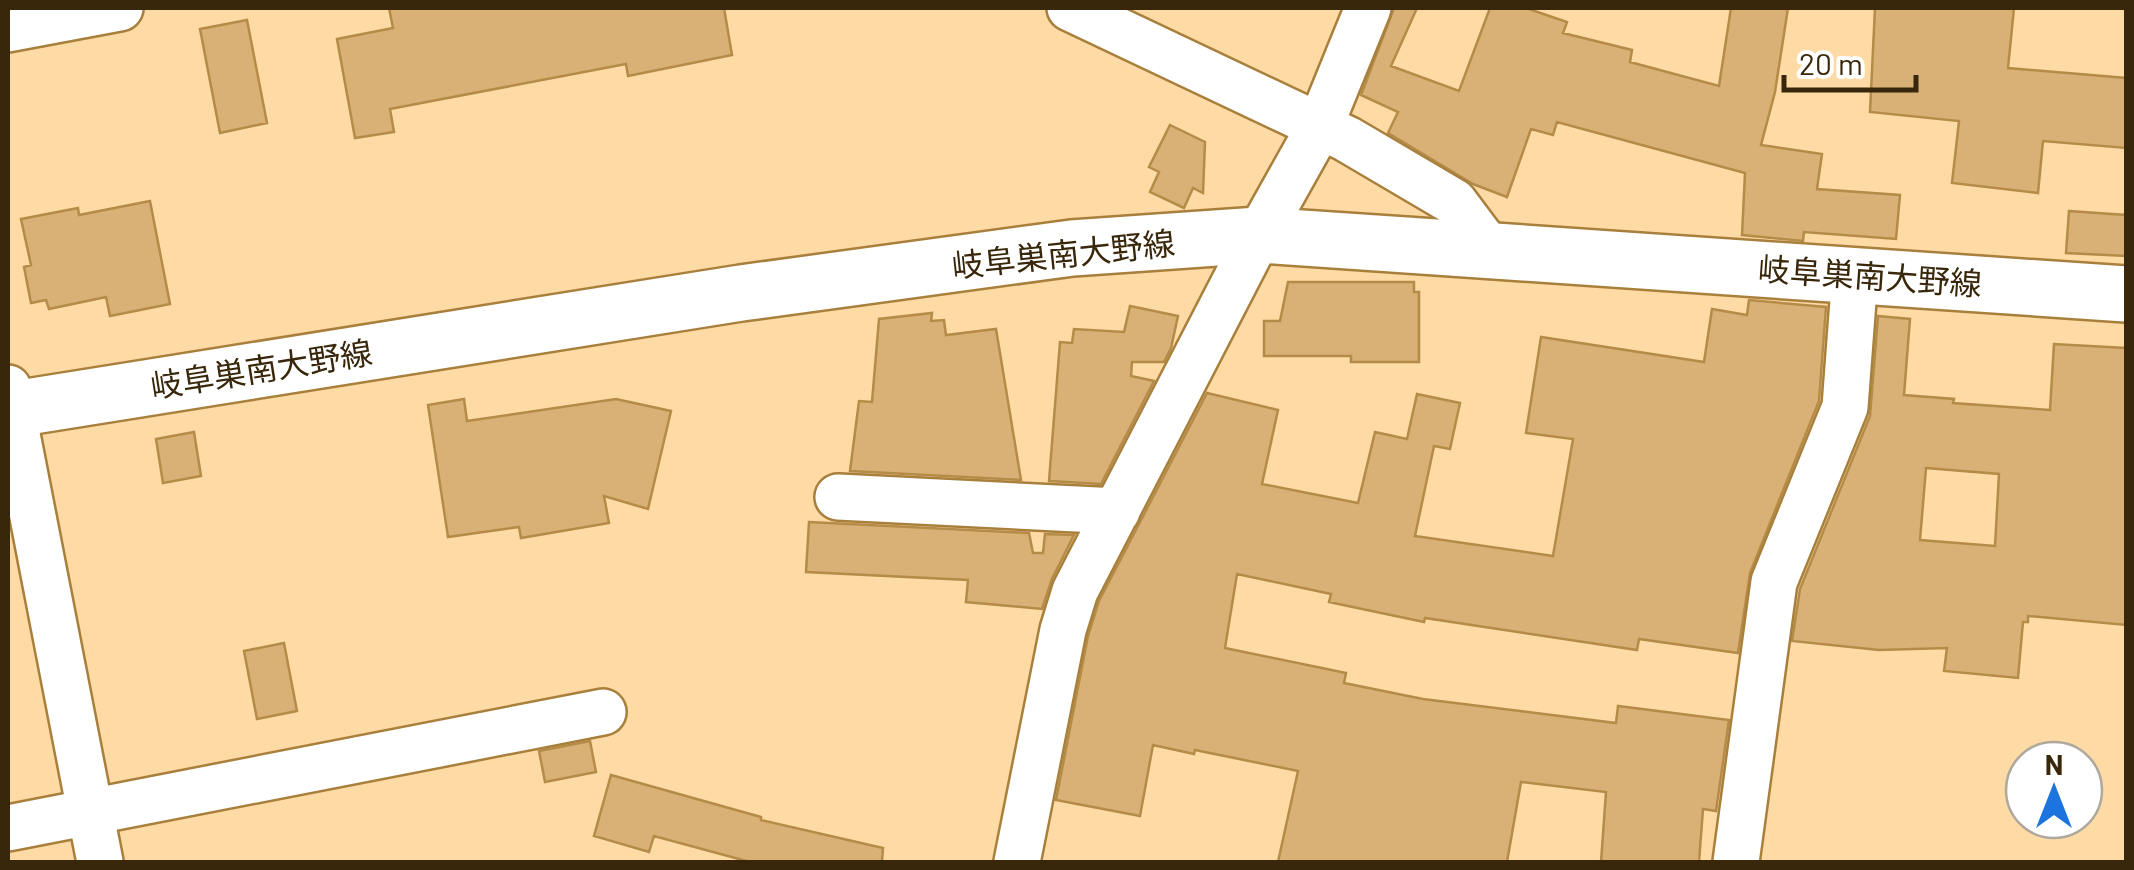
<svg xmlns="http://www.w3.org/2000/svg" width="2134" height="870" font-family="Barlow,'Noto Sans JP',sans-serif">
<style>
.building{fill:#d9b176;stroke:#b58b48;stroke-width:2.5;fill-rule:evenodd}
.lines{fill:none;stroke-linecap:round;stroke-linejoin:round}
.street-casing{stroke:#a97f3c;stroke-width:50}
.primary-casing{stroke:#a97f3c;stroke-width:60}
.street{stroke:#fff;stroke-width:45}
.primary{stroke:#fff;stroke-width:55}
.labels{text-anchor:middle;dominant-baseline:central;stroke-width:9;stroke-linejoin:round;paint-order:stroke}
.street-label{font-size:32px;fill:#38270a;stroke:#fff}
</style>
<rect width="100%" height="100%" fill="#fedaa5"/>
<path class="building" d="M389,8H724L732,55L628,76L626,64L390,109L394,132L355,138L337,39L393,28Z
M1394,8H1417L1391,66L1459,91L1490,8H1526L1567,22L1563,33L1632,50L1630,62L1719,86L1731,8H1788L1775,92L1761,145L1822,154L1817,189L1900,195L1896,239L1804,232L1803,241L1742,235L1745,173L1557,122L1553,135L1531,129L1507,197L1473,184L1388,133L1398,112L1361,95Z
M1875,8H2014L2008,68L2126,78V148L2043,141L2038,193L1952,183L1959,121L1870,112Z
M247,20L267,123L220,133L200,29Z
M1170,125L1205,142L1203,193L1193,188L1184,208L1150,192L1159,172L1149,167Z
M150,201L170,304L110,316L106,297L49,309L46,300L31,303L24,267L31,265L21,219L78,208L79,215Z
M2069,211L2126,215V256L2066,253Z
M1288,282H1414V292H1419V362H1351V356H1264V321H1280Z
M1749,300L1826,307L1819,401L1750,573L1738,653L1639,639L1637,650L1425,618L1424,622L1329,602L1331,594L1237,574L1225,648L1346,673L1344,683L1423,699L1616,723L1618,706L1729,720L1716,811L1703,809L1699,862H1601L1606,792L1521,782L1507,862H1278L1298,771L1195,750L1194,754L1153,745L1140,816L1056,800L1088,636L1099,601L1207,393L1278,410L1262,484L1358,503L1375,432L1407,439L1417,394L1460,403L1450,449L1434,446L1415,536L1553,556L1573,439L1526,433L1541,337L1704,362L1712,309L1747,315Z
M1130,306L1178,316L1171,348L1164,362H1132L1131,376L1154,381L1101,484L1049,481L1060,342L1072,343L1074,329L1124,332Z
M932,313L931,321L944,320L946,335L996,329L1021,480L850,471L859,401L872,402L879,319Z
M1878,316L1910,319L1904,395L1954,399L1953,403L2050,410L2054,344L2126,348V625L2028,616V622H2023L2018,678L1944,671L1947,648L1879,650L1792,641L1800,589L1870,416ZM1926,468L1999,474L1995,546L1920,540Z
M464,399L467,421L616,399L671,411L648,509L604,496L609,523L521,538L519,527L448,537L428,405Z
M194,432L201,476L163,483L156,439Z
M809,522L1029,533L1033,553H1043L1045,534L1074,535L1052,579L1042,609L966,602L968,580L806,572Z
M284,643L297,711L257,719L244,651Z
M590,741L596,772L545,782L539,751Z
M611,775L761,817V820L883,848L882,862H750L654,836L649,852L594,836Z"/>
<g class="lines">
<g class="street-casing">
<path id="street" d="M1070,8L1347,139L1454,202L1490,250
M8,29L120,8
M8,388L100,862
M838,497L1117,511
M8,828L603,712
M1017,862L1063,630L1075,591L1259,235L1320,126L1368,8
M1736,862L1774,582L1845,407L1855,274"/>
</g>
<g class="primary-casing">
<path id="primary" d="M8,410L741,293L1072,248L1259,235L2126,294"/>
</g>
<use href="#street" class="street"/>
<use href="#primary" class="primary"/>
</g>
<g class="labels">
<g class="street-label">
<text transform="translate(1063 253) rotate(-6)">岐阜巣南大野線</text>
<text transform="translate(1870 275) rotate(4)">岐阜巣南大野線</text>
<text transform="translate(261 368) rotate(-9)">岐阜巣南大野線</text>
</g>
</g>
<rect width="2134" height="870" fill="none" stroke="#38270a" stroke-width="20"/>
<g transform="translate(2054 790)"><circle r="48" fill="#ffffff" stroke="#afa99d" stroke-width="2.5"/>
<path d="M0-8L18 38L0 25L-18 38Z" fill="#1d74de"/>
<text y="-15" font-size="28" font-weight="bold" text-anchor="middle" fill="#38270a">N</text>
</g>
<path d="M1784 75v15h132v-15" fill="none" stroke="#38270a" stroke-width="5"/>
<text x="1799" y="75" font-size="30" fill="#38270a" stroke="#ffffff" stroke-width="8" paint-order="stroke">20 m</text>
</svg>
